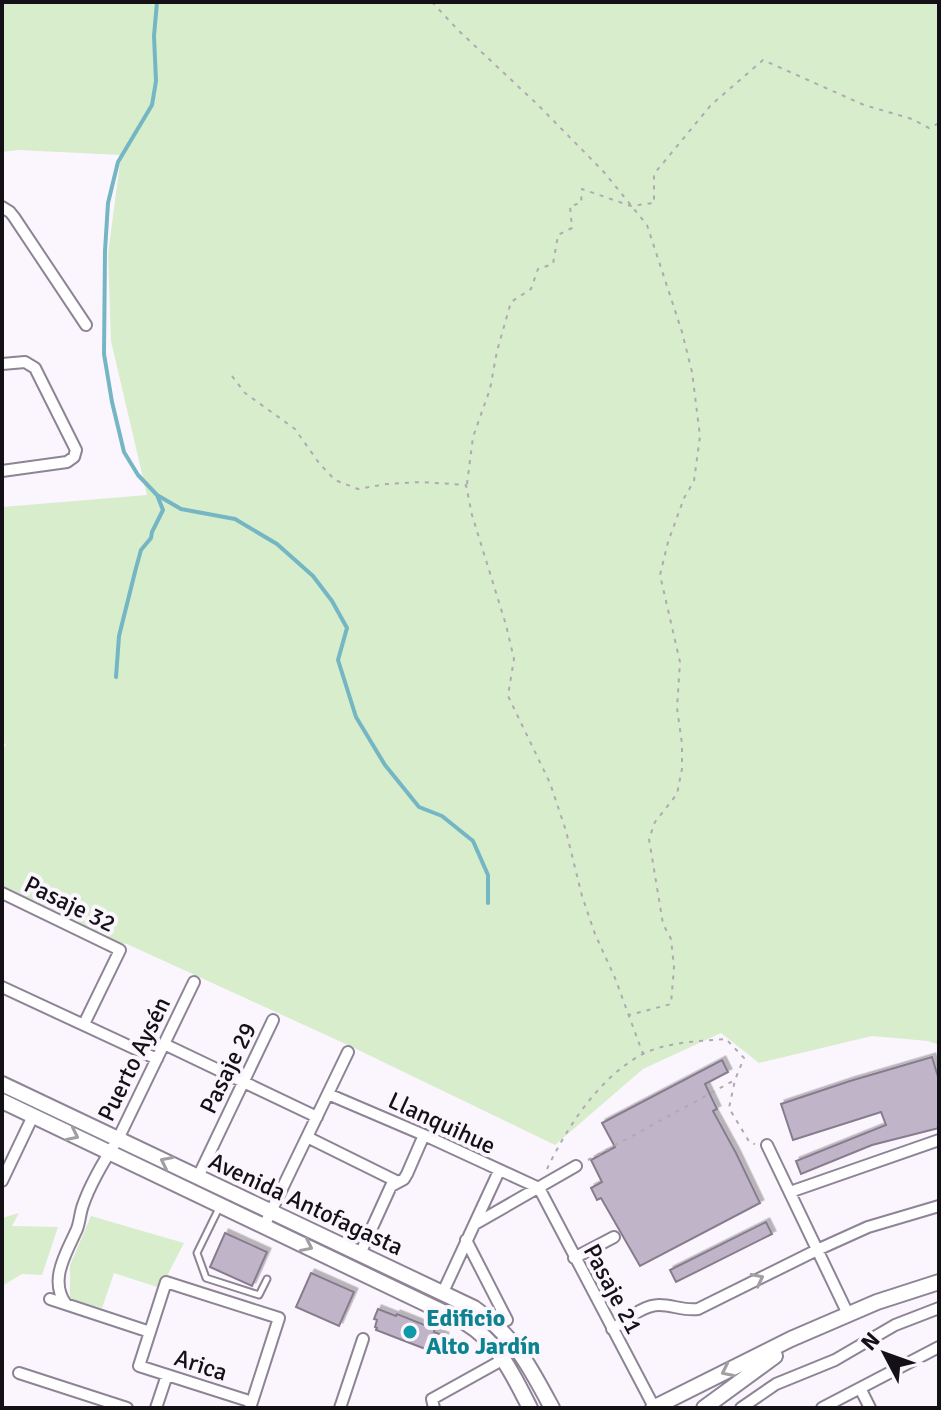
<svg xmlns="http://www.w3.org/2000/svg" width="941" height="1410" font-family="Signika,sans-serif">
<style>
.green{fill:#d7edcb}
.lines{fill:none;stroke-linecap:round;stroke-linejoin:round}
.stream{stroke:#74b6c3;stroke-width:4}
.building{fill:#c0b5c8;stroke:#867c8d;stroke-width:2;filter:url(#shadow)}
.lane-casing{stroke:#8e8496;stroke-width:9}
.street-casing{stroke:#8e8496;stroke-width:14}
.secondary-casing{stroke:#8e8496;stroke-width:18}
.path{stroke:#afaab2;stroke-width:2;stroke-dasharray:4 6;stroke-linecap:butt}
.lane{stroke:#fff;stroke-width:5}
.street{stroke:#fff;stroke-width:10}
.secondary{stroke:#fff;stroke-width:14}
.oneway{stroke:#a19fa2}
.culture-dot{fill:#0f9aa8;stroke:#fbf6fe;stroke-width:3}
.labels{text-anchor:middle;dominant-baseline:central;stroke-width:8;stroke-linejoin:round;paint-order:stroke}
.street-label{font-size:24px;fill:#131016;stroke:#fbf6fe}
.culture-label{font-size:24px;font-weight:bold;fill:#0d838f;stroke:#fbf6fe;text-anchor:start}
</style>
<defs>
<filter id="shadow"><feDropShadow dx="3.5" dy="-3.5" stdDeviation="0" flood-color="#0004"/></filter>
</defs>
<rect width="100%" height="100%" fill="#fbf6fe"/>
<path class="green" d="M2,2H939V1045L928,1041L872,1036L759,1063L721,1033L643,1069L555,1145L350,1046L127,944L115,942L2,887V749L6,745L2,742V507L147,495L111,341L108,254L121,155L18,150L2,152Z
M19,1213L12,1226L58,1227L42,1275L22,1274L2,1286V1218Z
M91,1216L184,1243L167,1276L157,1287L114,1273L102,1308L70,1299V1265Z"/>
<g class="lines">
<path class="stream" d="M157,2L154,36L156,81L152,105L118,162L108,203L105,251L104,354L112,402L124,452L138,475L157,495L181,509L235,519L277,544L313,576L332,601L347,628L338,660L356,717L385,765L419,807L442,816L473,841L488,875V903
M116,677L119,636L136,568L141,550L151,538L152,532L163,510L157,495"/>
</g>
<path class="building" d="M932,1057L939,1080V1128L872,1145L801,1174L796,1161L886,1125L881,1112L793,1140L781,1104L850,1081Z
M722,1060L728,1072L705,1084L717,1109L713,1111L736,1153L760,1203L640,1266L601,1198L597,1200L591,1188L602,1182L591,1160L615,1147L602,1123Z
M766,1222L772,1234L676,1282L670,1270Z
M225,1233L267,1252L252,1286L210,1267Z
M311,1273L354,1292L339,1326L296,1307Z
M378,1309L396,1316L397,1314L435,1329L434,1332L445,1336L440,1349L438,1348L435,1355L427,1351L428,1350L376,1330L377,1328L375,1327L377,1320L374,1319Z"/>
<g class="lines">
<g class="lane-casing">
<path id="lane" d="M220,1206L197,1253L206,1278L259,1295L267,1279"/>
</g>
<g class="street-casing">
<path id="street" d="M2,207L10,212L14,217L86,325
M2,364L25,362L35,368L76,450L74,457L67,462L2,471
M2,893L120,950L84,1024
M2,987L157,1059
M164,1044L317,1117
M328,1094L424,1135L539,1188
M307,1137L398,1182
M767,1145L848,1314
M198,1177L273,1020
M2,1181L33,1116
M539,1188L654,1407
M790,1192L939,1140
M475,1224L576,1166
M264,1226L348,1052
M466,1240L507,1320
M360,1254L391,1186L404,1179L407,1174L424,1135
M574,1258L614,1237
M443,1292L499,1171
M50,1299L150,1332
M66,1304C48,1280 67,1252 77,1229C80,1221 80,1213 83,1205C91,1182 105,1159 118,1139L194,982
M612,1329C625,1321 643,1305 659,1305C673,1305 684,1311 698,1309L817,1250L868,1227L939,1206
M19,1373L127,1408
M860,1388L870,1408
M156,1408L167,1375
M250,1408L252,1402L279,1318L166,1282L139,1366L252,1402
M340,1408L363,1339
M434,1408L432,1399L504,1359
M741,1408L776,1384L835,1360L895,1325L939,1308
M822,1408L939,1347"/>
</g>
<g class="secondary-casing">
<path id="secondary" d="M2,1084L474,1308C515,1337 529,1365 552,1408
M2,1101L466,1323C499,1343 513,1375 530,1408
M653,1408L791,1339L877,1302L939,1282
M704,1408L775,1356"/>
</g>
<path class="path" d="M432,2L458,30L538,105L603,171L647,225L682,332L692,372L700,436L694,481L684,498L668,542L660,575L680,662L677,708L682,744V769L677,794L655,822L649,839L663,924L671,939L674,967L671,1004L629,1015
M232,376L245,393L295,429L319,463L335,480L358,489L387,484L421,482L466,485L472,515L506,625L514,659L508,696L550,783L566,831L582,896L595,934L615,978L643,1054
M467,484L473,437L490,389L497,351L511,302L531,289L538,269L553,264L558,235L572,228L570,206L581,203L582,189L631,206L654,203V174L711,105L763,60L864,105L912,119L929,128L939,123
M588,1160L733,1081
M547,1169C567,1127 599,1078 641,1055C664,1042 701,1041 726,1039L744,1058L735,1080L729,1108L750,1143L755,1144"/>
<use href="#lane" class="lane"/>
<use href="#street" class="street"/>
<use href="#secondary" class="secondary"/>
</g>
<defs><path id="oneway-chevron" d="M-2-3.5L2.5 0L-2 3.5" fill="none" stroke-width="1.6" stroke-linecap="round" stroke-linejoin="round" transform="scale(2)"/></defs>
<g class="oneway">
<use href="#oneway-chevron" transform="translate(73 1135) rotate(26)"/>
<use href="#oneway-chevron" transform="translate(166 1162) rotate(-154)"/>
<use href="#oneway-chevron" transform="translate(307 1246) rotate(26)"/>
<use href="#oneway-chevron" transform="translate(758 1279) rotate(-27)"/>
<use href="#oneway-chevron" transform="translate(727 1371) rotate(154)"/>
</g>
<circle class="culture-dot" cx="410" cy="1332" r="8"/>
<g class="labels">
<g class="street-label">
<text transform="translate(70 904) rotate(26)">Pasaje 32</text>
<text transform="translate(134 1059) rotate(-64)">Puerto Aysén</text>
<text transform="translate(228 1068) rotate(-64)">Pasaje 29</text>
<text transform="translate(442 1123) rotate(25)">Llanquihue</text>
<text transform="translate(306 1204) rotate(25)">Avenida Antofagasta</text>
<text transform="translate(613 1289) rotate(62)">Pasaje 21</text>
<text transform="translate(201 1365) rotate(18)">Arica</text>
</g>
<g class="culture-label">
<text x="426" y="1318">Edificio<tspan x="426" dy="28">Alto Jardín</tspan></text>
</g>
</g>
<rect width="941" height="1410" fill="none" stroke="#131016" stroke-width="8"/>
<g transform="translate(885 1354) rotate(311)" stroke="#fbf6fe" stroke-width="6" paint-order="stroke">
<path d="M0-6L14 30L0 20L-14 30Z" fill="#131016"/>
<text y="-12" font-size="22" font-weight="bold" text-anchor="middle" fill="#131016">N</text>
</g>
</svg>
